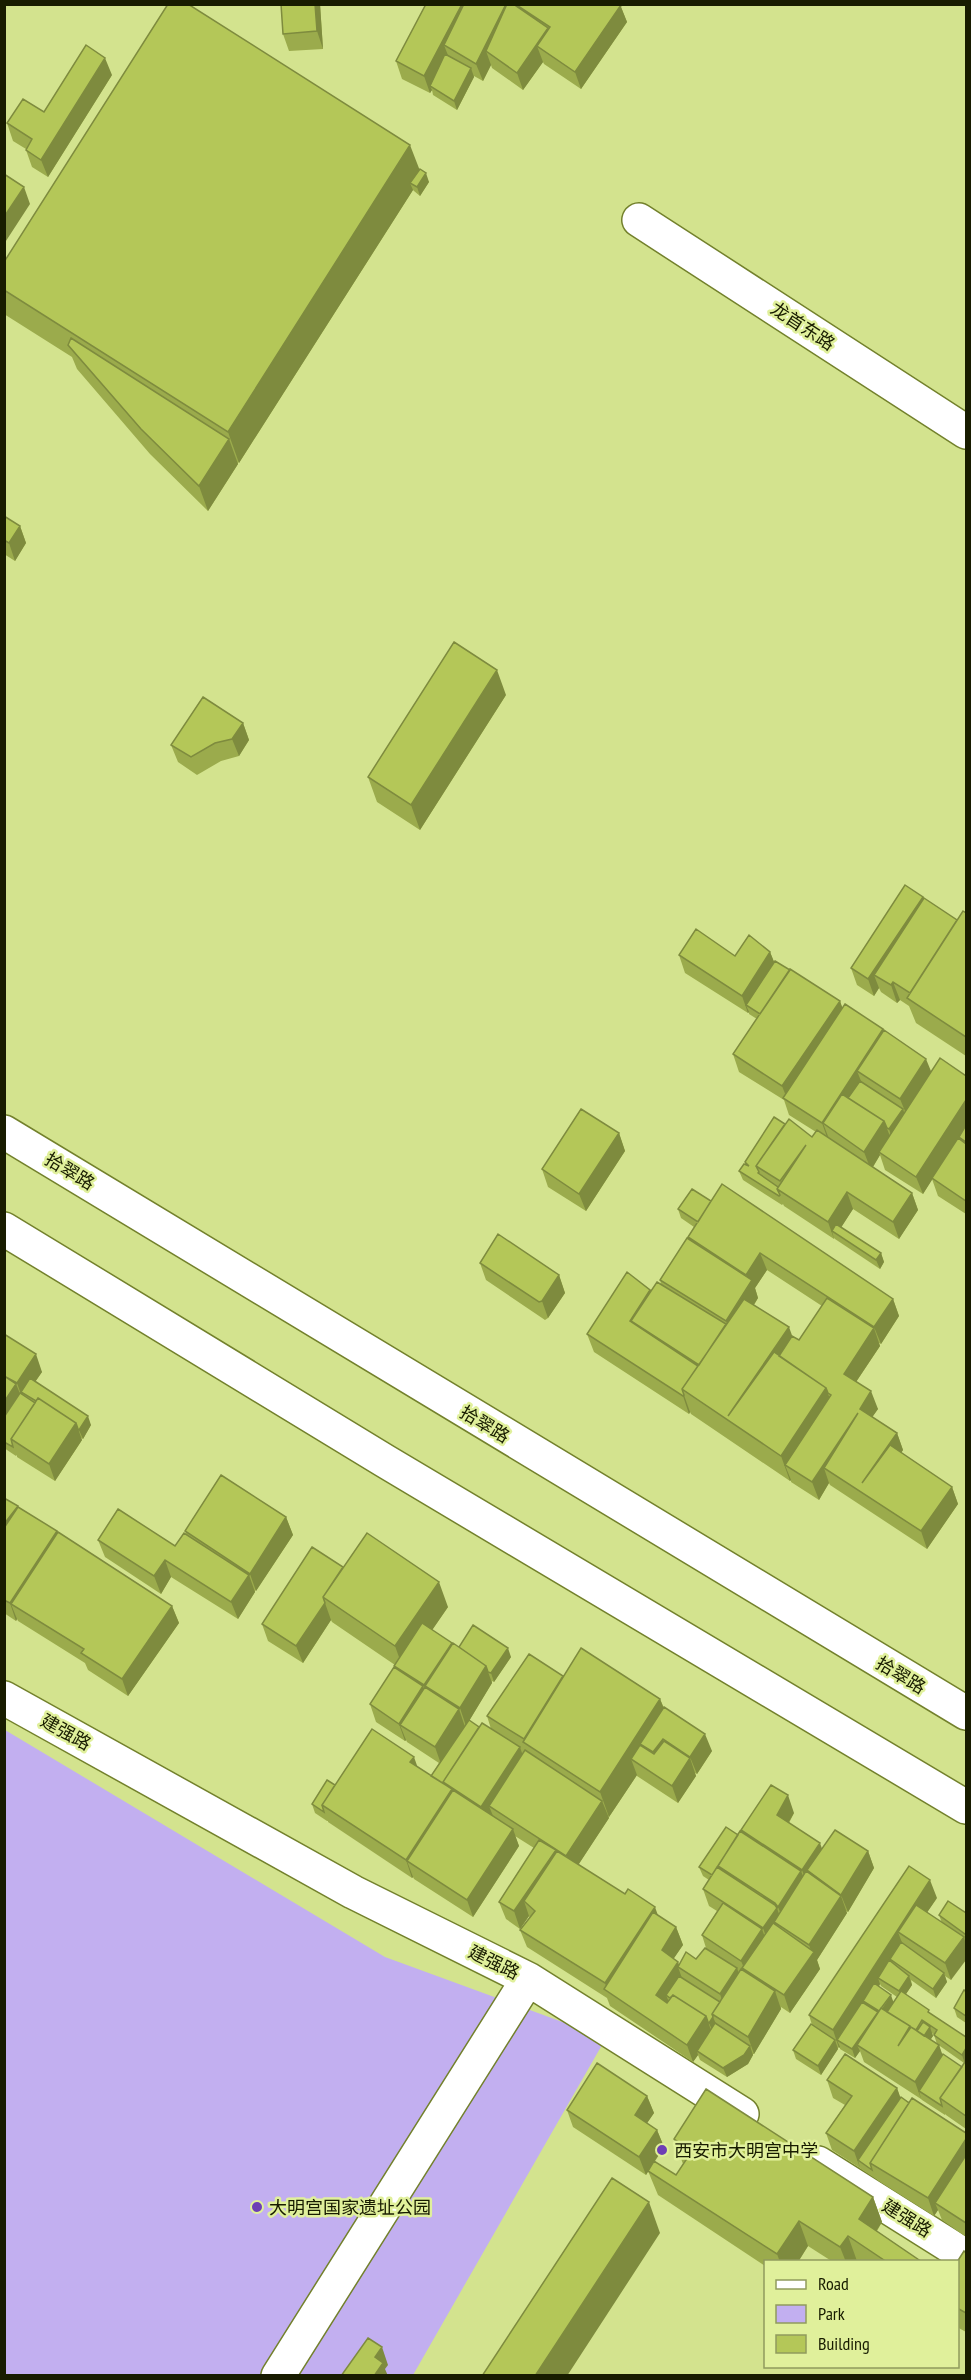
<svg xmlns="http://www.w3.org/2000/svg" width="971" height="2380" font-family="'PT Sans Narrow','Noto Sans SC',sans-serif">
<style>
.green{fill:#c2aff0}
.lines{fill:none;stroke-linecap:round;stroke-linejoin:round}
.street-casing{stroke:#73812c;stroke-width:36}
.secondary-casing{stroke:#73812c;stroke-width:36}
.street{stroke:#fff;stroke-width:33}
.secondary{stroke:#fff;stroke-width:33}
.wall{fill:#9bab4c;fill-rule:evenodd}
.shaded-wall{fill:#7e8b3e}
.building{fill:#b4c758;stroke:#7e8b3e;stroke-width:1.5}
.poi-dot{fill:#6d3eb5;stroke:#e0f09b;stroke-width:2}
.labels{text-anchor:middle;dominant-baseline:central;stroke-width:5;stroke-linejoin:round;paint-order:stroke}
.street-label{font-size:18px;fill:#181c00;stroke:#e0f09b}
.poi-label{font-size:18px;fill:#181c00;stroke:#e0f09b;text-anchor:start}
</style>
<rect width="100%" height="100%" fill="#d3e38e"/>
<path class="green" d="M5,1730L385,1957L606,2038L413,2375L5,2376Z"/>
<g class="lines">
<g class="street-casing">
<path id="street" d="M639,220L966,432
M4,1698L353,1892L528,1979L742,2114
M818,2163L966,2256
M278,2376L528,1979"/>
</g>
<g class="secondary-casing">
<path id="secondary" d="M4,1132L966,1713
M4,1229L385,1461L966,1807"/>
</g>
<use href="#street" class="street"/>
<use href="#secondary" class="secondary"/>
</g>
<path class="wall" d="M281,4H320L323,49L289,51L283,34Z
M426,4L621,7L627,22L581,89L544,64L543,62L523,90L492,68L491,65L483,81L474,76V77L457,110L433,95L432,90L430,93L402,79L396,61Z
M112,75L48,177L32,167L26,150V149L13,141L7,123L44,112Z
M419,169L429,182L420,196L414,191L413,190L239,463L238,462V464L208,511L150,454L77,369L72,357L4,314V262Z
M4,516L20,526L26,543L15,561L4,554Z
M506,695L420,830L377,802L368,777Z
M243,723L249,740L239,756L221,761L197,775L178,762L171,745Z
M923,897V899L957,920L966,913V1056L916,1023L909,1006L900,1000L897,1003L881,992L879,988L874,996L857,985L851,968Z
M770,952L774,962L840,1001L842,1008L883,1031L931,1072L966,1076V1214L938,1196L932,1179L923,1194L885,1170L880,1155L873,1167L912,1193L918,1210L899,1239L853,1209L841,1227L881,1253L884,1262L880,1269L835,1239L834,1238V1239L784,1206L783,1204L782,1205L743,1180L739,1171L745,1164V1162L785,1124L812,1137L816,1132L789,1115L784,1100L739,1072L733,1054L757,1019L749,1014V1012L748,1013L685,973L679,955L735,956Z
M619,1133L625,1151L586,1211L548,1187L542,1169Z
M711,1201L893,1299L899,1316L881,1344L879,1343L880,1346L856,1382L878,1409L872,1417L897,1433L903,1450L901,1453L952,1487L958,1504L927,1549L830,1485L829,1483L819,1500L791,1482V1480L790,1481L691,1414L690,1412L689,1414L594,1352L587,1334L650,1290L651,1291L661,1284L660,1280L689,1239L688,1237L694,1227L681,1218L678,1209ZM767,1270L822,1306L799,1340L792,1336L754,1305L758,1298L755,1288Z
M480,1263L559,1275L565,1293L548,1318L545,1320L486,1280Z
M4,1334L42,1372L35,1382L91,1425L83,1439L81,1438L82,1440L55,1481L17,1457V1455L16,1456L4,1448Z
M4,1498L172,1606L179,1623L128,1696L88,1670L85,1663L18,1621L17,1619L16,1621L4,1613Z
M286,1517L293,1535L256,1591L255,1590V1592L238,1619L171,1577L161,1594L105,1557L98,1540L175,1546L186,1534L185,1531Z
M343,1567L448,1607L432,1630L452,1643V1645L459,1647L511,1657L494,1682L492,1681V1683L469,1721L479,1727L491,1729L487,1716L563,1676L660,1699L664,1708L712,1751L697,1774L695,1773L696,1776L678,1803L637,1776V1775L609,1817L608,1816L609,1818L578,1865L676,1927L683,1945L673,1959L678,1962L679,1966L696,1959L706,1948L702,1935L717,1911L709,1906L703,1889L709,1880L703,1876L699,1867L741,1832V1830L794,1813L789,1823L822,1849L868,1851L874,1868L848,1912L846,1911L847,1913L817,1960L820,1969L790,2013L781,2007V2009L754,2054H753V2055L748,2064L727,2077L700,2060L698,2055L693,2062L610,2006L607,1998L527,1947L520,1930L530,1918L529,1916L520,1929L506,1919L499,1902L534,1848L515,1836L519,1846L473,1917L414,1879L413,1877L412,1878L328,1822V1821H327L315,1813L312,1804L335,1785L417,1767L431,1776L439,1763L407,1742L406,1740L405,1741L376,1722L370,1704L395,1668V1665L332,1622L331,1620L303,1663L268,1641L262,1624Z
M937,1898L927,1912L942,1923L939,1915L966,1913V1942L965,1940L966,1945L951,1980L945,1976L947,1982L936,1998L911,1980L912,1985L906,1994L930,2013L966,2037V2129L946,2115L945,2114V2115L922,2100L921,2099L864,2062L860,2051L855,2058L840,2049V2047L839,2048L838,2047V2049L821,2075L796,2059L793,2050L812,2025L809,2015ZM880,1984L881,1986L897,1997L894,2002L879,1987ZM932,2033L934,2035L937,2044L964,2063L962,2067L942,2055L939,2045L930,2040L933,2036Z
M966,1991V2023L957,2017L954,2008Z
M827,2080L897,2088L900,2097L966,2133V2237L942,2220L938,2210L934,2216L877,2180L876,2178V2179L861,2169L860,2168L832,2150L826,2133L845,2105L833,2098Z
M647,2096L654,2113L647,2123L657,2130L664,2147L654,2161L676,2175L683,2164L674,2139L873,2197L882,2222L877,2231L922,2262H833L808,2246L798,2262H765V2266L658,2195L648,2171L646,2175L573,2127L567,2110Z
M966,2253V2332L957,2327V2262Z"/>
<path class="shaded-wall" d="M315,4H320L323,49L317,31Z
M462,4H477L444,45L449,58L430,86L432,90L430,93L424,76Z
M506,4H521L518,6L519,9L486,51L491,65L483,81L476,64Z
M614,4H623L621,7L627,22L581,89L575,72Z
M548,28L554,45L537,46L543,62L523,90L517,73Z
M105,58L112,75L48,177L41,160Z
M471,68L474,77L457,110L454,101Z
M410,145L422,176L410,183L413,190L239,463L228,432Z
M426,173L429,182L420,196L417,187Z
M24,187L30,204L4,244V217Z
M229,439L238,464L208,511L199,486Z
M20,526L26,543L15,561L9,543Z
M497,670L506,695L420,830L411,805Z
M243,723L249,740L239,756L232,739Z
M923,897L929,915L874,975L879,988L874,996L868,979Z
M770,952L777,969L746,1005L749,1012L748,1013L742,996Z
M893,982L900,1000L897,1003L891,985Z
M840,1001L846,1018L788,1101L782,1086Z
M883,1029L889,1046L857,1071L863,1086L823,1123L829,1139L828,1140L822,1123Z
M926,1059L933,1076L907,1116L900,1099Z
M966,1100V1127L923,1194L916,1177Z
M903,1109L906,1118L892,1138L889,1129Z
M884,1121L891,1139L879,1152L880,1155L871,1170L864,1152Z
M619,1133L625,1151L586,1211L579,1194Z
M847,1192L853,1209L837,1234L832,1231L834,1239L828,1222Z
M912,1193L918,1210L899,1239L893,1222Z
M760,1253L767,1270L755,1288L758,1298L734,1336L729,1330L726,1321L750,1284L746,1275Z
M881,1253L884,1262L880,1269L876,1260Z
M559,1275L565,1293L548,1318L542,1301Z
M650,1290L657,1307L631,1321L637,1337L630,1321Z
M893,1299L899,1316L881,1344L874,1327Z
M789,1327L798,1352L728,1416Z
M874,1328L880,1346L850,1391L844,1374Z
M36,1354L42,1372L26,1395L21,1392L23,1400L17,1383Z
M16,1384L23,1401L4,1426V1402Z
M826,1388L835,1413L785,1465L791,1480L790,1481L781,1456Z
M871,1391L878,1409L866,1426L860,1409Z
M684,1395L690,1412L689,1414L683,1396Z
M858,1413L824,1468L829,1483L819,1500L812,1482Z
M88,1416L91,1425L83,1439L79,1430Z
M76,1423L82,1440L55,1481L49,1464Z
M897,1433L903,1450L870,1498L862,1483Z
M952,1487L958,1504L927,1549L921,1531Z
M18,1506L24,1523L4,1551V1524Z
M286,1517L293,1535L256,1591L250,1574Z
M57,1531L63,1548L11,1604L17,1619L16,1621L10,1603Z
M165,1560L171,1577L161,1594L154,1576Z
M249,1575L255,1592L238,1619L231,1602Z
M439,1582L448,1607L404,1671L395,1646Z
M325,1603L331,1620L303,1663L296,1646Z
M172,1606L179,1623L128,1696L122,1679Z
M452,1643L458,1660L425,1686L431,1701L430,1702L424,1685Z
M508,1648L511,1657L494,1682L491,1673Z
M486,1666L492,1683L466,1726L460,1708Z
M423,1686L430,1704L400,1725L406,1740L405,1741L399,1724Z
M660,1699L670,1724L640,1744L646,1760L631,1759L637,1775L609,1817L600,1792Z
M459,1709L465,1727L441,1764L435,1747Z
M705,1734L712,1751L697,1774L690,1757Z
M663,1739L669,1757L659,1769L653,1752Z
M520,1747L526,1765L489,1806L493,1816L488,1824L481,1807Z
M414,1757L420,1774L410,1762Z
M690,1758L696,1776L678,1803L672,1786Z
M452,1789L458,1807L407,1861L413,1877L412,1878L406,1860Z
M788,1795L794,1813L783,1832L777,1815Z
M602,1801L609,1818L573,1873L566,1856Z
M513,1829L519,1846L473,1917L467,1900Z
M820,1843L826,1860L807,1870L812,1883L809,1888L802,1870Z
M556,1850L562,1868L524,1901L529,1916L520,1929L514,1911Z
M868,1851L874,1868L848,1912L841,1895Z
M801,1871L808,1889L785,1924L778,1907Z
M930,1880L937,1898L909,1939L898,1932L904,1948L890,1959L892,1966L878,1978L880,1984L868,2004L863,2001L865,2007L837,2040L840,2047L839,2048L833,2030Z
M841,1896L847,1913L817,1960L820,1969L790,2013L784,1995L812,1954L809,1945Z
M655,1907L661,1924L608,1992L605,1983Z
M777,1908L783,1926L774,1922L778,1933L769,1945L763,1928Z
M676,1927L683,1945L668,1967L662,1950Z
M762,1929L768,1946L745,1970L741,1961Z
M964,1937L966,1945V1960L951,1980L945,1963Z
M678,1962L680,1968L678,1967L683,1981L666,1995L669,2002L662,2012L656,1995Z
M737,1968L743,1985L726,2012L720,1994Z
M944,1973L947,1982L936,1998L933,1989Z
M909,1976L912,1985L902,2000L899,1991Z
M775,1991L781,2009L754,2054L748,2037Z
M891,1995L894,2004L883,2021L880,2012Z
M878,2012L881,2021L857,2045L860,2051L855,2058L852,2049Z
M706,2016L712,2033L697,2051L698,2055L693,2062L687,2045Z
M713,2017L717,2026L713,2032L709,2023Z
M930,2027L933,2036L925,2048L922,2039Z
M835,2040L838,2049L821,2075L818,2066Z
M939,2045L945,2062L919,2091L921,2099L915,2082Z
M750,2046L753,2055L748,2064L727,2077L723,2068Z
M966,2048V2062L965,2064L962,2055Z
M897,2088L903,2105L858,2160L860,2168L854,2151Z
M647,2096L654,2113L641,2132L635,2115Z
M657,2130L664,2147L646,2175L639,2157Z
M966,2139V2166L935,2203L938,2210L934,2216L928,2198Z
M873,2197L882,2222L868,2244L859,2219Z
M649,2202L660,2233L567,2376H535Z
M799,2221L808,2246L798,2262H780L777,2254Z
M848,2236L857,2261L856,2262H846L840,2247Z
M382,2347L388,2365L385,2369L388,2376H374L375,2357Z"/>
<path class="building" d="M168,4H188L410,145L228,432L4,290V262Z
M281,4H315L317,31L283,34Z
M426,4H462L424,76L396,61Z
M464,4H506L476,64L444,45Z
M507,4H513L548,28L517,73L486,51Z
M519,4H620L621,5L575,72L537,46L550,27L518,6Z
M86,45L105,58L41,160L26,150L32,139L7,123L23,99L44,112Z
M445,54L471,68L454,101L430,86Z
M420,169L426,173L417,187L410,183Z
M4,174L24,187L4,217Z
M71,338L229,439L199,486L141,429L68,345Z
M4,516L20,526L9,543L4,540Z
M454,642L497,670L411,805L368,777Z
M203,697L243,723L232,739L215,743L191,757L171,745Z
M905,885L923,897L868,979L851,968Z
M924,898L957,920L910,993L893,982L891,985L874,975Z
M963,911L966,913V1037L907,998Z
M696,929L735,956L749,935L770,952L742,996L679,955Z
M775,961L790,970L760,1014L746,1005Z
M790,969L840,1001L782,1086L733,1054Z
M845,1004L883,1029L822,1123L783,1098Z
M884,1030L926,1059L900,1099L857,1071Z
M940,1058L966,1076V1100L916,1177L879,1152Z
M860,1081L903,1109L889,1129L887,1128L884,1121L848,1098Z
M842,1094L884,1121L864,1152L823,1123Z
M581,1109L619,1133L579,1194L542,1169Z
M774,1117L785,1124L756,1166L759,1172L758,1173L778,1187L777,1189L780,1195L779,1196L739,1171L744,1164L749,1166L745,1162Z
M789,1119L812,1137L817,1130L912,1193L893,1222L847,1192L828,1222L777,1189L806,1145L780,1181L756,1166Z
M966,1125V1142L959,1137Z
M958,1138L966,1144V1201L932,1178Z
M722,1184L893,1299L874,1327L760,1253L746,1275L688,1237Z
M692,1189L711,1201L698,1222L678,1209Z
M836,1224L881,1253L876,1260L832,1231Z
M498,1234L559,1275L542,1301L539,1302L480,1263Z
M687,1238L752,1280L726,1321L660,1280Z
M627,1272L650,1290L630,1321L698,1366L682,1389L684,1395L683,1396L587,1334Z
M657,1282L726,1324L699,1365L631,1321Z
M827,1298L874,1328L844,1374L871,1391L860,1409L897,1433L862,1483L890,1445L952,1487L921,1531L824,1468L858,1413L812,1482L785,1465L831,1395L828,1393L826,1388L779,1356L792,1336L799,1340Z
M744,1299L789,1327L728,1416L774,1352L826,1388L781,1456L682,1389Z
M4,1334L36,1354L17,1383L4,1376Z
M4,1376L16,1384L4,1402Z
M30,1378L88,1416L79,1430L78,1429L76,1423L38,1398L36,1401L21,1392Z
M20,1393L35,1403L11,1439L13,1447L4,1442V1417Z
M38,1398L76,1423L49,1464L11,1439Z
M221,1475L286,1517L250,1574L185,1531Z
M4,1498L18,1506L4,1524Z
M18,1507L57,1531L10,1603L4,1600V1528Z
M118,1509L175,1546L184,1533L249,1575L231,1602L165,1560L154,1576L98,1540Z
M58,1532L172,1606L122,1679L81,1653L84,1649L11,1604Z
M367,1533L439,1582L395,1646L323,1597Z
M312,1547L343,1567L323,1597L325,1603L296,1646L262,1624Z
M422,1623L452,1643L424,1685L394,1666Z
M473,1625L508,1648L491,1673L488,1672L486,1666L459,1647Z
M453,1643L486,1666L460,1708L425,1686Z
M581,1648L660,1699L600,1792L523,1742Z
M529,1654L563,1676L524,1739L487,1716Z
M394,1667L423,1686L399,1724L370,1704Z
M425,1687L459,1709L435,1747L400,1725Z
M664,1707L705,1734L690,1757L663,1739L653,1752L640,1744Z
M469,1720L479,1727L443,1782L444,1784L431,1776Z
M482,1723L520,1747L481,1807L443,1782Z
M372,1729L414,1757L410,1762L452,1789L406,1860L322,1805Z
M664,1741L690,1758L672,1786L631,1759L640,1745L654,1754Z
M525,1750L602,1801L566,1856L489,1806Z
M327,1780L335,1785L322,1805L324,1812L312,1804Z
M771,1785L788,1795L777,1815L820,1843L802,1870L741,1830Z
M453,1790L513,1829L467,1900L407,1861Z
M726,1827L738,1835L712,1875L699,1867Z
M835,1830L868,1851L841,1895L807,1870Z
M740,1831L801,1871L778,1907L775,1903L718,1866Z
M539,1840L556,1850L514,1911L499,1902Z
M557,1851L625,1894L628,1889L655,1907L605,1983L520,1930L535,1911L524,1901Z
M909,1866L930,1880L833,2030L809,2015Z
M717,1867L775,1905L777,1908L763,1928L703,1889Z
M806,1871L841,1896L809,1945L774,1922Z
M948,1901L966,1913V1933L965,1934L939,1915Z
M723,1903L762,1929L741,1961L702,1935Z
M916,1905L964,1937L945,1963L898,1932Z
M653,1912L676,1927L662,1950L678,1962L656,1995L667,2003L673,1995L706,2016L687,2045L604,1989Z
M773,1923L814,1952L784,1995L742,1968Z
M901,1942L944,1973L933,1989L890,1959Z
M705,1948L737,1968L720,1994L678,1967L686,1952L696,1959Z
M889,1960L909,1976L899,1991L878,1978Z
M741,1969L775,1991L748,2037L712,2014Z
M679,1976L720,2002L712,2014L713,2017L709,2023L708,2022L706,2016L673,1995L670,1998L666,1995Z
M874,1983L891,1995L879,2011L863,2001Z
M964,1990L966,1991V2016L954,2008Z
M901,1991L929,2010L928,2012L966,2037V2048L962,2055L934,2035L937,2030L922,2020L916,2030L911,2027V2028L910,2026L887,2012Z
M862,2002L878,2012L852,2049L837,2040Z
M881,2008L910,2026L898,2046L911,2027L939,2045L915,2082L857,2045Z
M923,2022L930,2027L924,2036L917,2031Z
M715,2023L750,2046L744,2055L723,2068L697,2051Z
M811,2024L835,2040L818,2066L793,2050Z
M845,2054L897,2088L854,2151L826,2133L852,2096L827,2080Z
M943,2054L962,2067L940,2098L942,2106L919,2091Z
M965,2062L966,2063V2116L940,2098Z
M597,2063L647,2096L635,2115L657,2130L639,2157L567,2110Z
M706,2089L873,2197L859,2219L922,2262H887L848,2236L840,2247L799,2221L777,2254L648,2171L654,2161L676,2175L692,2151L674,2139Z
M901,2097L909,2103L870,2163L872,2170L858,2160Z
M912,2098L966,2133V2139L928,2198L870,2163Z
M966,2155V2223L935,2203Z
M612,2178L649,2202L535,2376H482Z
M964,2251L966,2253V2313L957,2308V2262Z
M368,2338L382,2347L375,2357L383,2363L374,2376H341Z"/>
<g class="poi-dot">
<circle cx="662" cy="2150" r="6"/>
<circle cx="257" cy="2207" r="6"/>
</g>
<g class="labels">
<g class="street-label">
<text transform="translate(803 326) rotate(33)">龙首东路</text>
<text transform="translate(70 1171) rotate(31)">拾翠路</text>
<text transform="translate(485 1424) rotate(31)">拾翠路</text>
<text transform="translate(901 1675) rotate(31)">拾翠路</text>
<text transform="translate(66 1732) rotate(29)">建强路</text>
<text transform="translate(494 1962) rotate(26)">建强路</text>
<text transform="translate(907 2218) rotate(32)">建强路</text>
</g>
<g class="poi-label">
<text x="674" y="2150">西安市大明宫中学</text>
<text x="269" y="2207">大明宫国家遗址公园</text>
</g>
</g>
<rect width="971" height="2380" fill="none" stroke="#181c00" stroke-width="12"/>
<rect x="764" y="2260" width="195" height="108" fill="#e0f09b" stroke="#909b5d" stroke-width="1.5"/>
<rect x="776" y="2280" width="30" height="9" fill="#ffffff" stroke="#909b5d" stroke-width="1.5"/>
<text x="818" y="2290" font-size="18" fill="#181c00">Road</text>
<rect x="776" y="2305" width="30" height="18" fill="#c2aff0" stroke="#909b5d" stroke-width="1.5"/>
<text x="818" y="2320" font-size="18" fill="#181c00">Park</text>
<rect x="776" y="2335" width="30" height="18" fill="#b4c758" stroke="#909b5d" stroke-width="1.5"/>
<text x="818" y="2350" font-size="18" fill="#181c00">Building</text>
</svg>
